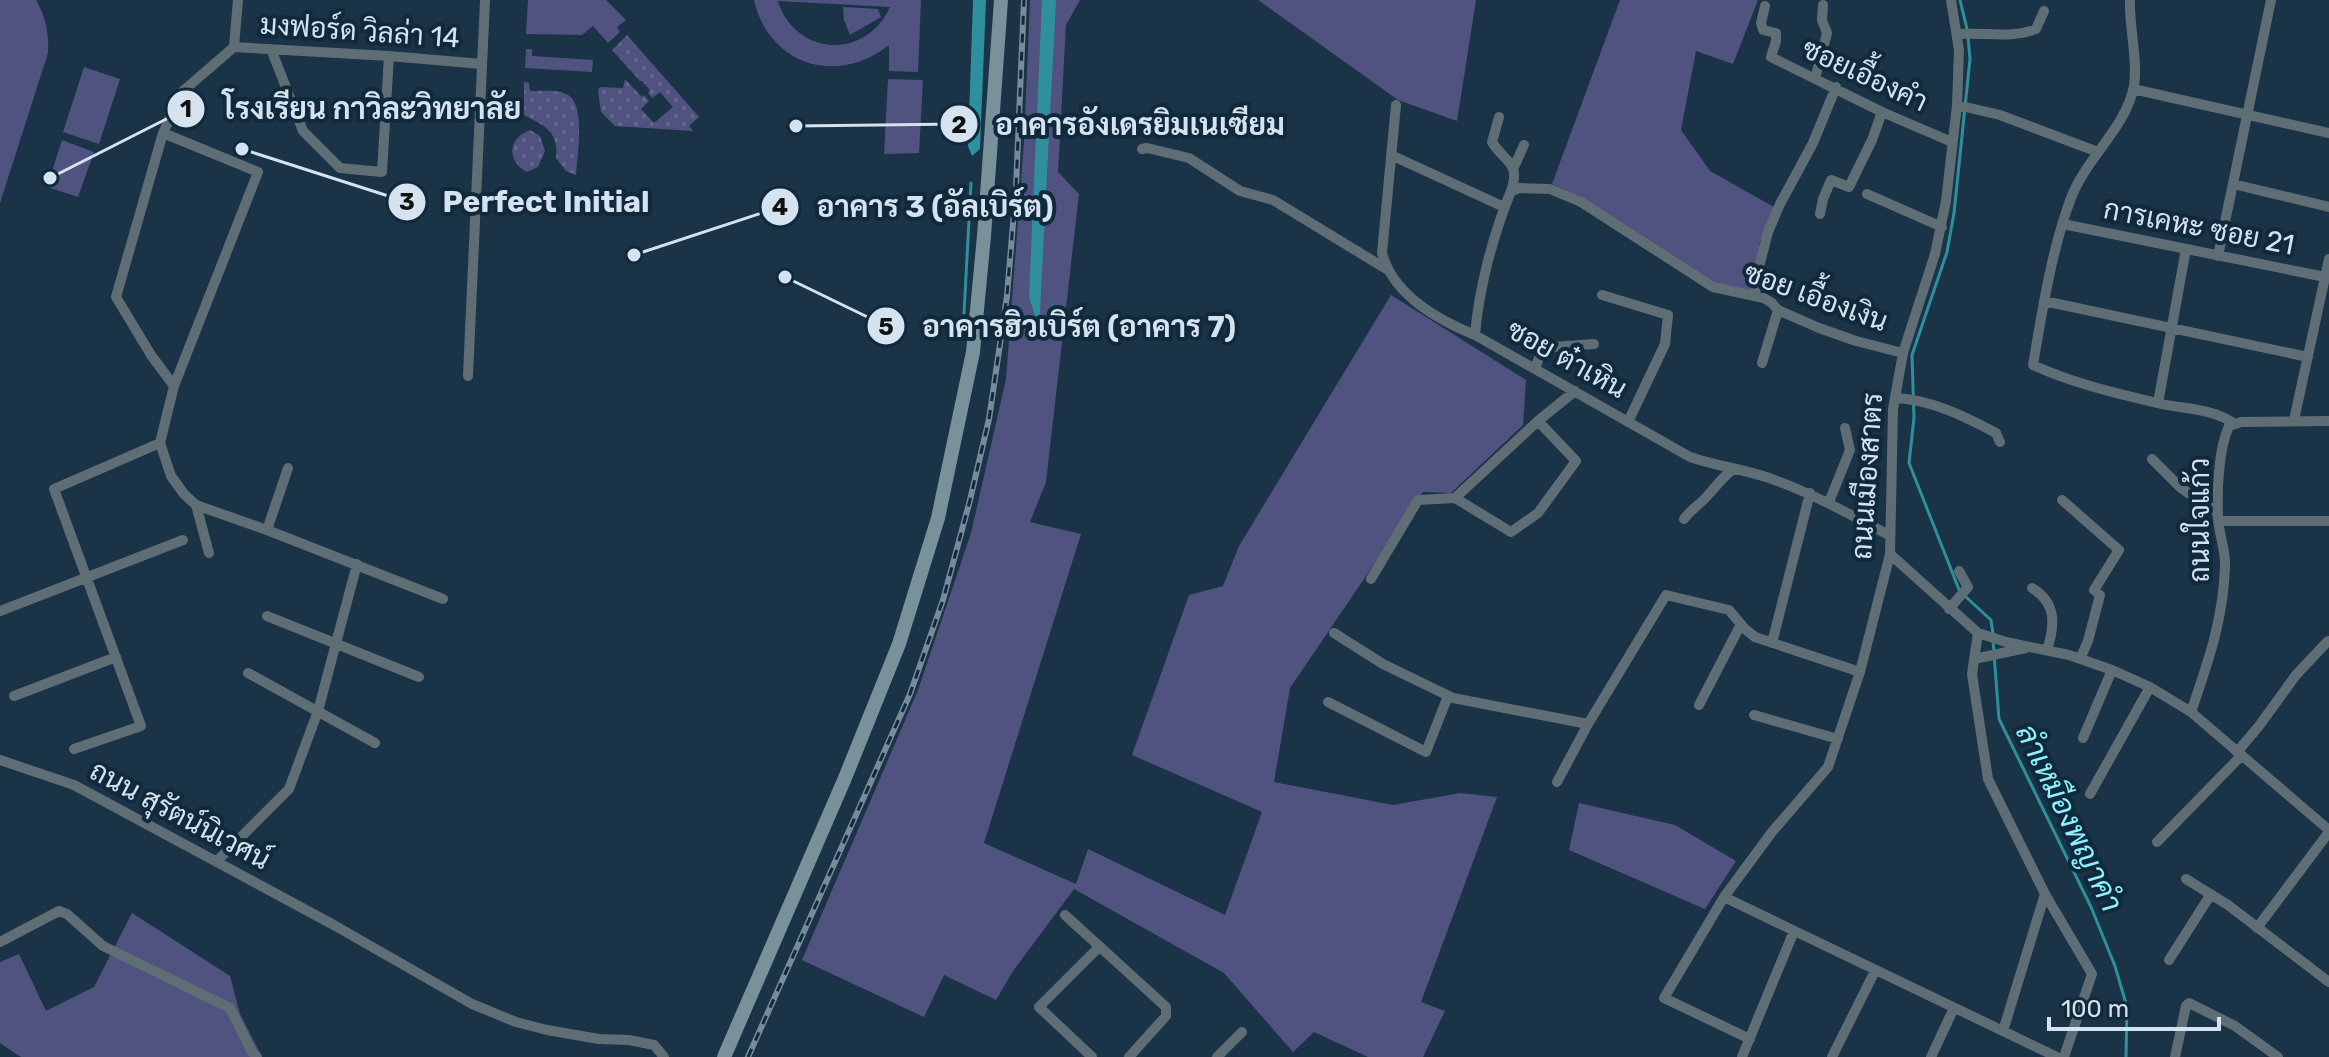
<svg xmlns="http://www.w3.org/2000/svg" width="2329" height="1057" font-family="Rubik,Sarabun,sans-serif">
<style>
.grass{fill:#50537f;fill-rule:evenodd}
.garden{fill:url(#garden-dots)}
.water{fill:#2e909d}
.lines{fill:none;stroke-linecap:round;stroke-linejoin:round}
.stream{stroke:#2e909d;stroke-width:3}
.street{stroke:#5f6e75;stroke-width:10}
.secondary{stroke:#79919b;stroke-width:14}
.rail-casing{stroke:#788b9b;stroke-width:6}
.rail{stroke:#10293b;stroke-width:3;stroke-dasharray:9;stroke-linecap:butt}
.labels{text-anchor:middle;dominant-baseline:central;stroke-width:8;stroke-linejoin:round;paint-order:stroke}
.street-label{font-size:28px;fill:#d5e3f0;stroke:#10293b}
.water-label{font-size:30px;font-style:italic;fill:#8df1ff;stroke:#10293b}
.leader{fill:none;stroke:#d5e3f0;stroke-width:3}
.callout-dot{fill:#d5e3f0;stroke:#10293b;stroke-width:3}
.mark-label{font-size:24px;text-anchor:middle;font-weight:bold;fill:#111}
.callout-label{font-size:30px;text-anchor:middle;font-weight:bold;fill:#d5e3f0;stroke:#10293b;stroke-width:8;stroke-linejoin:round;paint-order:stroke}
</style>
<defs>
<pattern id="garden-dots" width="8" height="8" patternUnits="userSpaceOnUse" patternTransform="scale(2)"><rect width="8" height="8" fill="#50537f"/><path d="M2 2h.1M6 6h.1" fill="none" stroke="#686c91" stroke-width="1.8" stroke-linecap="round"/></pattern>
</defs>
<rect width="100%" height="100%" fill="#1a3346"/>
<path class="grass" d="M0,0H36C46,18 49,32 48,53L0,203Z
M528,0H606L626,20L617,27L620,32L608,43L593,26L582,35L526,34Z
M754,0H921L918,72L889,71V45C838,86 769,66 754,0ZM778,2V1L890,7C866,60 797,57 778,2Z
M1030,0H1080L1066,25L1058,172L1079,194L1046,482L1030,522L1081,534L984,843L1076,884L1088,849L1225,915L1262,812L1132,755L1189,595L1223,586L1239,546L1391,295L1526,380L1523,425L1451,493L1423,492L1290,688L1274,782L1393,805L1460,793L1497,797L1421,1002L1445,1011L1423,1057H1368L1314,1032L1293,1052L1224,973L1074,889L1013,971L996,1000L944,975L924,1017L802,960L918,690L971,533L1006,379L1024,141Z
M1258,0H1476L1457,121L1398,100Z
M1620,0H1758L1733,64L1696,51L1681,130L1710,171L1774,207L1760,242L1751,291L1714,283L1584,199L1552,184Z
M843,7L878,9L881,17L850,35L844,20Z
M526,49H532V56L593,60L592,72L525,68Z
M84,67L120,79L99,144L63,132Z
M888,79L923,80L919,153L884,154Z
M62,140L94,152L78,197L47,187Z
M1579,803L1675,825L1736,861L1705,909L1569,850Z
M132,913L230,976L240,1014L262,1057H21L0,1043V962L19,954L46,1011L94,987Z"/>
<path class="garden" d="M627,35L699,117L689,126L693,131L615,126L601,112L598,90L600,87L623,88L625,79L642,97L644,95L649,101L641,109L654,123L673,107L660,92L652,98L648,93L650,90L642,81H640L612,50Z
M524,82L529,83L530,91C541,91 559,89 568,95C586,105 577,157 576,175L566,171L556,158C559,130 544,126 524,115Z
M530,130L540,136L545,151L538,167L527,172C506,161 508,138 530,130Z"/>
<path class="water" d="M973,0H986L980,149L972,156L968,146Z
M1042,0H1056L1039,329L1029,296Z"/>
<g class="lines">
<path class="stream" d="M1960,0L1967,29
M964,313L971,183
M1960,592L1909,463L1914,418L1912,355L1947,252L1954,213L1970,59L1968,37
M1966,597L1991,620L1993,634
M1993,641L1999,719L2091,907L2115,966L2127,1007L2126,1057"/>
<path class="street" d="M238,0L234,47L183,91L163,133L116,297L151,355L174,386L160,443L171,476L184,494L196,505L267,530L443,599
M2130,0C2129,28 2138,58 2134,86C2126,128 2086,158 2071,198C2052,248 2042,312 2033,365C2072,383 2115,393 2157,403C2181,409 2213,408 2233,423
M1765,6L1761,23L1763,30L1776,33V41L1771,57L1882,112L1952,142
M1957,34C1983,32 2012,39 2036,29L2044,11
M234,47L389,56L482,64
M271,49L303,131L340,168L382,172L389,56
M1815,79L1827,33L1822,20L1823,5
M2133,89L2329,133
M1396,105L1382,253C1393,295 1438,320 1475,335L1690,457C1716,466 1743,469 1769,478C1812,493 1849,514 1889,535
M1957,105L2000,115L2098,152
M1499,117L1492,142C1505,163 1521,162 1511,191
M163,133L258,172L174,386
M1142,149L1147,148L1189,158L1240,191L1273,200L1388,270
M1391,155L1504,207
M1514,167L1524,145
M2233,184L2329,207
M1867,194L1942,227
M1820,214L1823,199L1831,180L1849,187L1872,140L1882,112
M2063,224L2325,277
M2218,256L2271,0
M1602,295L1668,315L1665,344L1628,422
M1755,296L1758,271L1768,232L1780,204L1813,143L1836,87
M2044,301L2308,357
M1475,335C1479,288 1493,235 1511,191L1520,188L1550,189L1581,202L1713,287L1764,298L1772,303L1778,310L1819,328L1856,341L1903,353
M1762,363L1778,310
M1535,369L1540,355L1554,347L1594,344
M468,376L485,0
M1895,398C1930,399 1966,417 1996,433L2000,442
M2158,403L2186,249
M2294,420L2329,259
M2152,459L2181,488L2218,513
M1455,498L1511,532L1538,513L1576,461L1538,421
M2062,500L2119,550L2094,590L2100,595L2088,641L2080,659
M1829,502L1850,450L1845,428
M196,505L209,553
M1684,519C1693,507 1701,504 1709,494C1717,485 1723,477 1733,469
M2218,521H2329
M267,530L288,468
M1890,554L1978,633L2006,642L2069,655L2112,670L2150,687L2191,712L2329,830
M1371,579L1418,500L1455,498L1538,421L1575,391
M2032,588C2057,603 2055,625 2047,650
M1949,609L1968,587L1959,571
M0,611L183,540
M267,616L419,677
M1334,633L1383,664L1453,698L1588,724
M1978,633L1972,674L1988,779L2045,894L2092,974L2064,1057
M1772,643L1810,493
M1974,659L2026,648
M248,673L375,743
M14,696L116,657
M1328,702L1426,752L1448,696
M1699,705L1741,624
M2191,712C2208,662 2223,621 2225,567C2226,550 2219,535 2218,518C2217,492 2218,450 2229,426L2241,422L2329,421
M1754,715L1838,739
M2083,738L2112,670
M74,749L141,726L54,489L160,443
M2237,752L2259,726L2296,675L2328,641
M0,760L74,785L332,924L472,1004L516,1022L547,1030L599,1039L629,1040L654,1045L664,1057
M1557,782L1588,724L1666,595L1729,610L1745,629L1755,637L1860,672
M2090,794L2150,687
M2157,842L2241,756
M217,861L289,789L318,711L357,564
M2186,879L2228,905L2329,982
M1724,897L2057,1057
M1065,915L1166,1007V1016L1129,1057
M2257,928L2329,832
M0,942L59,911L67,914L103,946L230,1008L252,1052L257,1057
M2169,960L2211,894
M2003,1031L2045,894
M1750,1039L1664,998L1724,897L1772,832L1828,767L1860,672L1890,554L1893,409L1903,353L1935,254L1946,201L1957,105L1959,50L1951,0
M1092,1057L1039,1007L1099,947
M1217,1057L1242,1032
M1742,1057L1794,931
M1832,1057L1875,971
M1931,1057L1954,1008
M2175,1057L2186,1006L2189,1003L2235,1026L2278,1057"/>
<path class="secondary" d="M724,1057L845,778L899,644L938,518L973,352L984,236L1001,0"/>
<g class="rail-casing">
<path id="rail" d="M748,1057L910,694L943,600L969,504L989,419L1007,296L1016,187L1024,0"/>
</g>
<use href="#rail" class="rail"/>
</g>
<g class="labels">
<g class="street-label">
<text transform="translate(360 31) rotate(4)">มงฟอร์ด วิลล่า 14</text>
<text transform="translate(1865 75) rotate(25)">ซอยเอื้องคำ</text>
<text transform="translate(2199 227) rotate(11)">การเคหะ ซอย 21</text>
<text transform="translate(1816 297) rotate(20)">ซอย เอื้องเงิน</text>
<text transform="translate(1567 359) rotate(29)">ซอย ต๋าเหิน</text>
<text transform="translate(1867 476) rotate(-86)">ถนนเมืองสาตร</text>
<text transform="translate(2199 520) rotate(-90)">ถนนใจแก้ว</text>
<text transform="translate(180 815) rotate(28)">ถนน สุรัตน์นิเวศน์</text>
</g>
<g class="water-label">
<text transform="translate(2069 818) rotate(64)">ลำเหมืองพญาคำ</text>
</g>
</g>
<path class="leader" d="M50 178L186 109M796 126L959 124M242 149L407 202M634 255L780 207M785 277L886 326"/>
<g class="callout-dot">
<circle cx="50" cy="178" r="8"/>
<circle cx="796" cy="126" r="8"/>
<circle cx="242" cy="149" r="8"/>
<circle cx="634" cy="255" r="8"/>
<circle cx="785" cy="277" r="8"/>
<circle cx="186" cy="109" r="20"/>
<circle cx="959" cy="124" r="20"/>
<circle cx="407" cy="202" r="20"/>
<circle cx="780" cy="207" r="20"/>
<circle cx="886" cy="326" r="20"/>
</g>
<g class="mark-label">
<text x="186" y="117">1</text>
<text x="959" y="133">2</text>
<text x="407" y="210">3</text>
<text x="780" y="215">4</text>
<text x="886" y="335">5</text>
</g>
<g class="callout-label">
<text x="372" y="119">โรงเรียน กาวิละวิทยาลัย</text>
<text x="1140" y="135">อาคารอังเดรยิมเนเซียม</text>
<text x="546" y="212">Perfect Initial</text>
<text x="935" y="217">อาคาร 3 (อัลเบิร์ต)</text>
<text x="1079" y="337">อาคารฮิวเบิร์ต (อาคาร 7)</text>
</g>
<path d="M2049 1017v12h170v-12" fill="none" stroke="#d5e3f0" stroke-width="4"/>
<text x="2061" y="1017" font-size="24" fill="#d5e3f0" stroke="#10293b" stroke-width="6" paint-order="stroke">100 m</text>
</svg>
